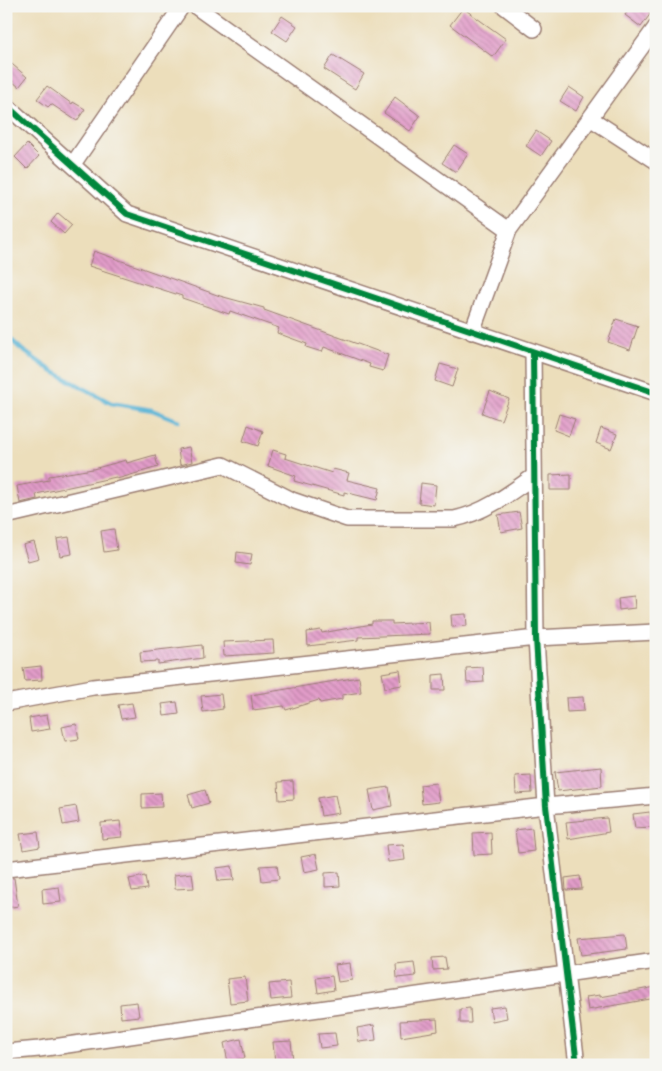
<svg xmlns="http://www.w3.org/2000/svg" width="662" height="1071" font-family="'Balsamiq Sans',sans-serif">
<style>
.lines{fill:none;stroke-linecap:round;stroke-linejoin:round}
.stream{stroke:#56b2d4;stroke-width:4.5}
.building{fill:url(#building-back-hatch)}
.minor-casing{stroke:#9b7e73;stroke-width:18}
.minor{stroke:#fff;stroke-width:15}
.cycleway-casing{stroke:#f6f6f2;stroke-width:9}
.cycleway{stroke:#00873e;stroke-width:6}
</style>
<defs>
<pattern id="building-back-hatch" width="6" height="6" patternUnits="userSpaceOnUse" patternTransform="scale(1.25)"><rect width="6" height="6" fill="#e29cc9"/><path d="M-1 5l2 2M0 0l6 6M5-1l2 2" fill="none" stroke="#b97fa3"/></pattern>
</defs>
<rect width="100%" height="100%" fill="#f6f6f2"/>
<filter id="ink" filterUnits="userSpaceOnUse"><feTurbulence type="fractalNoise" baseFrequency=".02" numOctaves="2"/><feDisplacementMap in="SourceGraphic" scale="10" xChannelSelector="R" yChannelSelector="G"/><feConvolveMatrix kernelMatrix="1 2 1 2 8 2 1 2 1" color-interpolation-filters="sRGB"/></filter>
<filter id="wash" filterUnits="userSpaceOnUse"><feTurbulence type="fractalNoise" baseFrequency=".0096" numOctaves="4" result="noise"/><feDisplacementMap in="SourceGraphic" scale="20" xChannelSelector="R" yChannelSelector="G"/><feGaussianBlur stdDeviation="1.12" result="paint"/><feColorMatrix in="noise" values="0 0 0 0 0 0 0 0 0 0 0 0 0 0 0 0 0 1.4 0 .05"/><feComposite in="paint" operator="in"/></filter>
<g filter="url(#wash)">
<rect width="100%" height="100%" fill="#ecdebb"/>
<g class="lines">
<path class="stream" d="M6,335L21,349L52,371L111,403L152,410L179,421"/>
</g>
<g id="blocks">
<path class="building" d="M631,6H642L651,13L641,27L625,15Z
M463,8L506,39L493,57L450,25Z
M282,16L297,26L287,41L272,31Z
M333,55L364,74L355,89L324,69Z
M6,59L27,77L19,87L6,76Z
M47,86L72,104L73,102L85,109L77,121L51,104L48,107L37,99Z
M569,87L584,97L576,111L560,101Z
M395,97L420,116L410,131L384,113Z
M536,131L551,141L541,156L526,146Z
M27,144L39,156L27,169L15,157Z
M454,145L468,154L456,172L442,163Z
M58,213L72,225L64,234L51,222Z
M94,251L220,296L264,308V310L388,355L383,371L369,367L370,364L324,347L322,352L306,347L307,344L277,333L279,328L230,311L229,314L182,298V296L89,266Z
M616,319L638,326L630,350L608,342Z
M440,364L458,369L452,387L435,381Z
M490,391L509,399L501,420L482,413Z
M559,414L575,419L569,436L554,430Z
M248,425L263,431L258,446L243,441Z
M601,428L617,434L611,449L596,443Z
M189,447L192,462L180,465L178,449Z
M273,450L286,454L285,458L332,473L333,469L349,473L347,480L380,488L377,500L344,492V495L294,481L296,476L268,466Z
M155,455L158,467L117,479L116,477L36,494L37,499L20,503L17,486L49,480V476L93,469L126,460L127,463Z
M571,474V490H550V475Z
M421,483L436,485L434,505L419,503Z
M519,512L522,528L501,532L498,515Z
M114,529L117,550L104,552L101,531Z
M69,537L72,554L60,556L57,539Z
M34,542L39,558L28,561L23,545Z
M237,552L252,554L250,565L236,563Z
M634,596L635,608L619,610L618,598Z
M466,614L467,626L452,627L451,615Z
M372,621H392V624L429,622L430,634L358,637V640L308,646L307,632L321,630L322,633L372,624Z
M273,640L274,653L224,656L223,642Z
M202,645L203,658L158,664V661L141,662L140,652Z
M41,666L42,680L25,681L23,668Z
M483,667L484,682L467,683L466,668Z
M400,670L402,685L385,688L382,673Z
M444,674L445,690H433V675Z
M359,677L361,692L342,695V699L320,703L319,700L286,710L284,706L253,710L251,695Z
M221,694L223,709L203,712L201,696Z
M583,697L584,711L567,712L566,698Z
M177,702L179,714L164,716L162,704Z
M132,703L135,717L121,719L118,705Z
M47,715L50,729L31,732L29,718Z
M76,724L79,739L65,741L62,727Z
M601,767L602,786L558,791L555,772Z
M531,775L532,793L516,794L515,776Z
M293,781L294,799L279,800L278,782Z
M436,783L439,802L422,804L420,785Z
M389,787L392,806L373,810L369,790Z
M205,790L209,803L192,808L188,795Z
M161,793L162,807L142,808V794Z
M335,795L339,813L321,816L318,798Z
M76,806L79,822L63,825L60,809Z
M650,812L652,827L635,828L633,814Z
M607,818L609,832L568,839L566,822Z
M120,821L122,837L102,839L101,823Z
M532,828L534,851L518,853L515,830Z
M38,832L40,847L23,850L20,834Z
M491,832L492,854L474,855L473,833Z
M403,844L405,860L388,862L386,845Z
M316,854L319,869L304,872L301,857Z
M277,865L279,879L262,881L260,866Z
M232,866L234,880L218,881L216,868Z
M339,872L340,886L325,887V873Z
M192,873L194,888L175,889L174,875Z
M145,876L147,889L132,891L129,879Z
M580,876L582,889L566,890L565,878Z
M6,878H14L18,906L6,908Z
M59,887L61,902L43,904L42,889Z
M625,934L627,949L581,955L578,938Z
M445,957L447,969L433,970L432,958Z
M414,962L416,976L397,978L396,964Z
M350,963L352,980L338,982L335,965Z
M332,976L334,990L318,993L316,978Z
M245,977L248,1001L230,1003L227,979Z
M289,982L291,998L271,1000L269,984Z
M656,987V998L588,1010L586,997L600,995V997Z
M137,1002L139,1016L121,1018L120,1004Z
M505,1006L507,1018L492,1021L490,1008Z
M470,1008L471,1023H460V1009Z
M437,1019L438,1031L401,1037L400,1021Z
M374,1025L376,1040L359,1042L357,1028Z
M335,1033L337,1046L320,1048L318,1034Z
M241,1039L245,1058L228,1062L224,1043Z
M291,1041L293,1061L275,1063L273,1042Z"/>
</g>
</g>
<g filter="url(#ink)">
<use href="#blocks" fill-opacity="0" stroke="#9b7e73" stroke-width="1"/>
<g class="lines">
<g class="minor-casing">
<path id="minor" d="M195,6L509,230
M504,6L534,29
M6,105L127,214L656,393
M590,118L656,161
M73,164L182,6
M472,332L509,230L656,27
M533,353L536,638L546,806L577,1065
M6,516L223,465L292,500L347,519H454C484,513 509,494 534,476
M6,703L93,687L536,638L656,632
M6,869L546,806L656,796
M6,1052L39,1049L656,961"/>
</g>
<use href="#minor" class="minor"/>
<g class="cycleway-casing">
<path id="cycleway" d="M6,105L127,214L656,393
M533,353L536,638L546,806L577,1065"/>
</g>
<use href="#cycleway" class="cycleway"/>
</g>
</g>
<rect width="662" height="1071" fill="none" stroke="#f6f6f2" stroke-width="25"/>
</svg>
